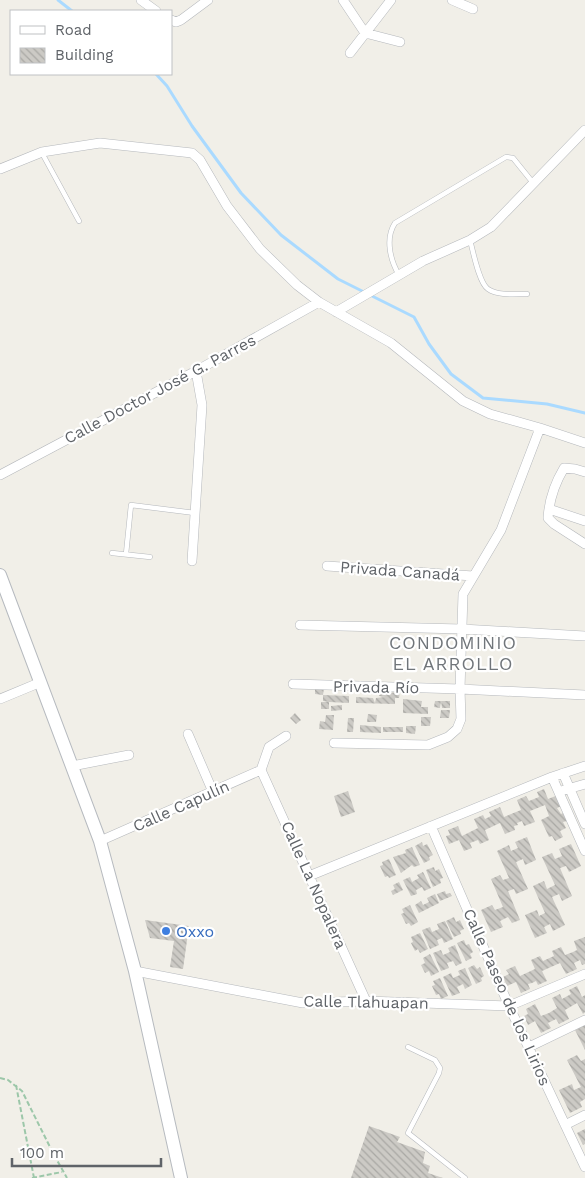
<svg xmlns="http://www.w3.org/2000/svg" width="585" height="1178" font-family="'Work Sans',sans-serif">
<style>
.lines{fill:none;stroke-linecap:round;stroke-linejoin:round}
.stream{stroke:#aadaff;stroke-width:3}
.building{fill:url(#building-back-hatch)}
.lane-casing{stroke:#b5b8bc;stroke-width:5.5}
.street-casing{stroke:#b5b8bc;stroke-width:10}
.secondary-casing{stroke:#b6babf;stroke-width:14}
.path{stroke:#9cc7a9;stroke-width:2;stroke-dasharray:5 2.5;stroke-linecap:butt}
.lane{stroke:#fff;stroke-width:4.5}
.street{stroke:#fff;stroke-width:9}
.secondary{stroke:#fff;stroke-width:12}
.shop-dot{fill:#3f7fe0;stroke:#fff;stroke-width:2}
.labels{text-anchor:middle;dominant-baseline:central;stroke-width:4.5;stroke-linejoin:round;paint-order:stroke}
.street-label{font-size:16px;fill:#5f6368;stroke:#fff}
.shop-label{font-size:16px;fill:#366cbe;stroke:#fff;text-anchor:start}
.neighbourhood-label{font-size:18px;letter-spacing:1px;fill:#70757a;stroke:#fff}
</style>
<defs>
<pattern id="building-back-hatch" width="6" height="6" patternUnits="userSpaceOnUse" patternTransform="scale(1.25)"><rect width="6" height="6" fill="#cccac5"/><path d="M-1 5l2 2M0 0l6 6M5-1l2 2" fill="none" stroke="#a9a8a4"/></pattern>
</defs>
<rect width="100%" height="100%" fill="#f1efe8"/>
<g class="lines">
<path class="stream" d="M58,0L72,11
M156,74L167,86L192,126L241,193L281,235L338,279L414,317L429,344L451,374L483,398L547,404L585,413"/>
</g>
<path class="building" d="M315,687L324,688L323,695L315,694Z
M380,691L387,693L400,692L399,698H395V704L356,703V697L373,698L375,703L376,698L385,697L379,696Z
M323,695L349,696V703L329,702V709H321V702H329L323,701Z
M403,699L422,701L421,707H428V714L403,713Z
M435,701H441L440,708L434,707Z
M441,701H450V708H442Z
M342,705V710L331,711V706Z
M441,710H450L449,718H440Z
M295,713L301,720L296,724L290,718Z
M368,714L377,715L376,722H367Z
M326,715H334L333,730L319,729L320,721L325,722Z
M421,717H431L430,726H421Z
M348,718H354L353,732H347Z
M360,725L381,727V733L360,732Z
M406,726H416L415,734L406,733Z
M383,727H403V732H383Z
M544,789L548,799L558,795L562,806L557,808L561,814L563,813L567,821L563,822L566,828L560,831L563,837L555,841L552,836L549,837L541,820L549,816L545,805L530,811L535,822L524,826L522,821L517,823L518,825L514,826L515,830L505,834L500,823L485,830L489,840L480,844L478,840L470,843L472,848L464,851L459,840L449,844L446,836L450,835L448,830L458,826L462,836L478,828L474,819L483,815L485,819L491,816L489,812L500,807L504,817L521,810L517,800L526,796L529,801L539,797L537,792Z
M348,791L355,812L341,817L334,796Z
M527,837L536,860L525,865L523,859L516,862L528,889L516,894L514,889L508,891L520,920L512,923L508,917L500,921L503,927L491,932L481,910L492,905L495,910L503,907L491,879L500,875L503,880L509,878L497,851L509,845L511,851L518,848L515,842Z
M422,842L423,846L427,844L433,855L429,857L430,860L424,863L415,846Z
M571,844L581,866L569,872L566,866L560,868L572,896L562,901L559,894L552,897L565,925L553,931L550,924L544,927L547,933L535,938L525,915L537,910L539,916L545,913L533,886L544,881L547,889L555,885L542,857L552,853L555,859L562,856L559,849Z
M412,847L420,865L414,867L412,865L401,873L393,857L406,853L405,850Z
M389,859L396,875L389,878L388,876L385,877L380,866L383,865L382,862Z
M434,867L435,871L439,869L443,878L440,879L441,883L433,887L426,870Z
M423,872L431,888L424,891L422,887L416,890L417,894L411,896L403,880L410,877L412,882L419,878L417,875Z
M399,882L403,890L393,895L391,891L395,889L393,885Z
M445,891L446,894L450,893L452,896L440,901L437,894Z
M435,894L439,903L419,913L415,905L421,901L423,905L429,902L427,898Z
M410,905L418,922L411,926L409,923L406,924L401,914L404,913L402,909Z
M454,917L456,922L460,920L464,929L460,931L461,934L454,937L446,921Z
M145,920L189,926L183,969L170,967L174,941L150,938Z
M445,921L453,939L444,943L442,938L437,940L439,945L430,949L422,930L430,927L432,932L439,929L437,924Z
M420,933L428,949L420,953L418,949L415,951L411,943L413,942L411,937Z
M585,937V964L582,965L580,960L574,963L577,969L566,974L560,963L542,971L547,981L538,985L536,981L532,983L528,984L530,989L521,993L516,982L507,986L503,977L509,974L506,970L515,966L520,976L535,969L531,960L540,956L543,961L554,956L552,951L561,947L565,955L573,952L577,950L574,941Z
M464,940L466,945L469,944L473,952L470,954L472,958L466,961L457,943Z
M455,945L462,963L456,966L453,961L447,963L449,968L441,971L433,953L441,950L443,955L450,952L448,948Z
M430,954L439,972L431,976L429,971L425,973L421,965L425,963L423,958Z
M474,965L477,969L480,967L484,976L481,978L482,981L476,984L468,968Z
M465,968L472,985L465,989L463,984L457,987L460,993L452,996L443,977L451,973L453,978L460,975L458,971Z
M440,978L448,996L441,999L439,994L436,995L432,986L435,985L433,981Z
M577,986L582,997L585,995V1012L583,1014L577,1003L565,1010L569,1019L559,1024L556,1019L548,1023L551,1028L541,1033L535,1021L528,1025L524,1016L528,1014L526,1009L535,1004L541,1016L549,1013L557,1008L552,998L560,994L562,999L571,994L569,990Z
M585,1025V1050L575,1030Z
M577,1055L581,1061L585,1059V1099L580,1102L582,1107L570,1113L559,1090L572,1084L574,1090L581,1087L567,1060Z
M369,1126L400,1137L397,1142L425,1152L423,1163L430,1166L428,1173L443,1178H351Z
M585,1129V1144L583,1145L577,1133Z"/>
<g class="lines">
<g class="lane-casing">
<path id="lane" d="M42,153L79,221
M470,240C473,251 479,283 488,289C498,296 515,294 527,294
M399,275C390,260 385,238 395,223L506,157L513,158L534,184
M112,553L150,557
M126,554L131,505L195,513
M408,1047L435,1060L440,1068L439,1073L408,1133L465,1178"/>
</g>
<g class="street-casing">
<path id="street" d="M141,0L156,11
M343,0L365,33L400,42
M452,0L473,9
M171,20L176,22L181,20L208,0
M350,53L391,0
M0,169L42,152L100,143L192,153L200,160L227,206L260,249L297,285L319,302L391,343L463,401L490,414L540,428L585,443
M336,312L423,261L470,240L491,227L585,130
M585,472L575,469L564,468C555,483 549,502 548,518L554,524L585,544
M0,475L196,371L319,302
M549,509L585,521
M192,561L202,405L196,371
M327,566L473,576
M300,625L462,629L585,636
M293,684L460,689L585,695
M0,699L41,682
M188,734L213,792
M334,743L428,745L448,737L457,729L461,719L460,689L463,594L501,530L540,428
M72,766L129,755
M261,770L366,1001
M261,770L269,747L286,736
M563,773L585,824
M552,777L585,851
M564,790L585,784
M431,826L509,1006L585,1167
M100,841L261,770
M309,876L552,777L585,766
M135,971L303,1003L366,1001L509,1006L585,974
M529,1047L585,1020
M565,1125L585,1115"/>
</g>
<g class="secondary-casing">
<path id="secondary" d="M0,575L100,841L135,971L181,1178"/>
</g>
<path class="path" d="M0,1078L8,1080L22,1091L53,1153L67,1178
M16,1085L34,1178
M32,1178L62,1172"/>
<use href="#lane" class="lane"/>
<use href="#street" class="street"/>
<use href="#secondary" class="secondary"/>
</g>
<circle class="shop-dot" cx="166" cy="931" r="5"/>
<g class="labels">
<g class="street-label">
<text transform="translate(160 389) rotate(-28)">Calle Doctor José G. Parres</text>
<text transform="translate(400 571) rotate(4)">Privada Canadá</text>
<text transform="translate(376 687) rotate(1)">Privada Río</text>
<text transform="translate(181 806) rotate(-24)">Calle Capulín</text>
<text transform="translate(314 885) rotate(66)">Calle La Nopalera</text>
<text transform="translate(507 997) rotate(66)">Calle Paseo de los Lirios</text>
<text transform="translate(366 1002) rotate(1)">Calle Tlahuapan</text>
</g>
<g class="shop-label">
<text x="176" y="931">Oxxo</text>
</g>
<g class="neighbourhood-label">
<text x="453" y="642">CONDOMINIO<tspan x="453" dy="21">EL ARROLLO</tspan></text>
</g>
</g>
<rect x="10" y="10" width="162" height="65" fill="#ffffff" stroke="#bfc1c3"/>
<rect x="20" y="26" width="25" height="8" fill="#ffffff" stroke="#bfc1c3"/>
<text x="55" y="35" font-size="15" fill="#5f6368">Road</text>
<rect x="20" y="48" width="25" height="15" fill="url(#building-back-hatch)" stroke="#bfc1c3"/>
<text x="55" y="60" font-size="15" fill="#5f6368">Building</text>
<path d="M12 1158v8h149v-8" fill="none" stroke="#5f6368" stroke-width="2.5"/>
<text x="20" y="1158" font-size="15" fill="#5f6368" stroke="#ffffff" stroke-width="4" paint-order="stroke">100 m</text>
</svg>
